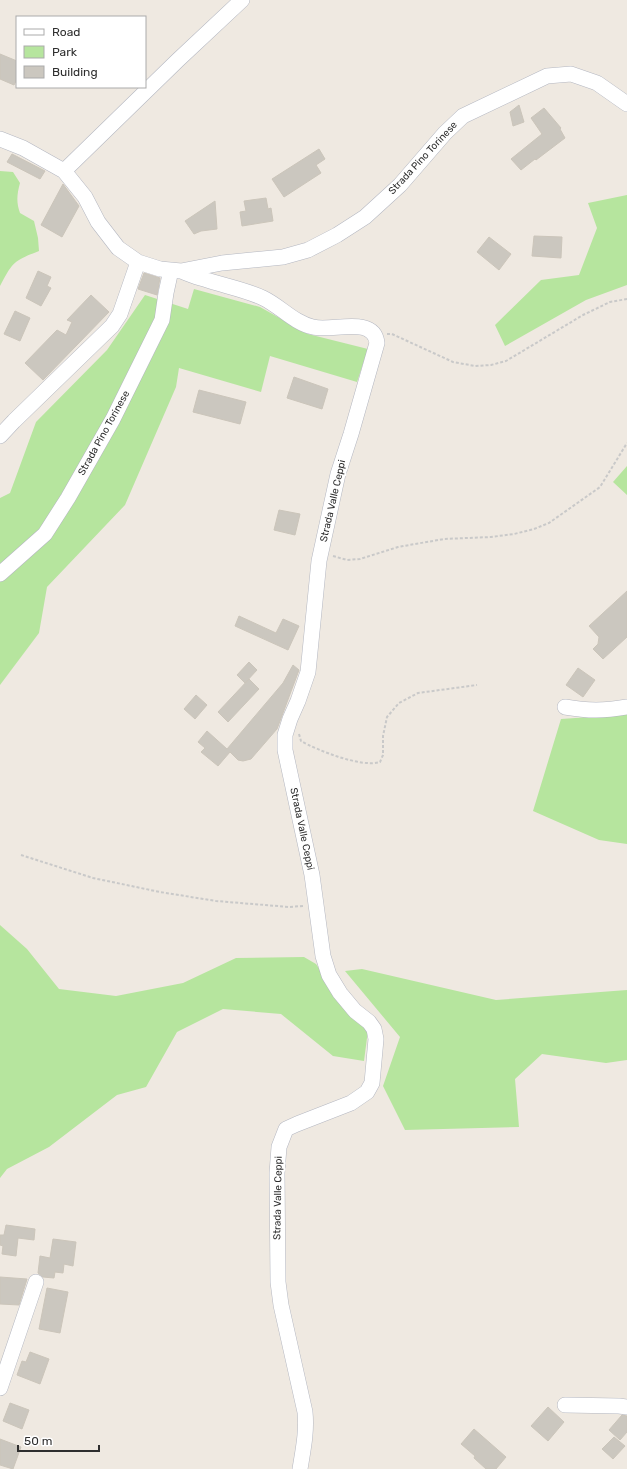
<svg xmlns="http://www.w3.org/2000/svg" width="627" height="1469" font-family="Rubik,sans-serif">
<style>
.green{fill:#b6e59e}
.building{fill:#cbc7bf;stroke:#cbc5ba}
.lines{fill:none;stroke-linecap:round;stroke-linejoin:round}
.minor-casing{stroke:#b4b7c1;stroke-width:16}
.path{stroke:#c9c9c9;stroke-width:2;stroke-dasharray:3 2;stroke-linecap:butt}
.minor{stroke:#fff;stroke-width:15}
.labels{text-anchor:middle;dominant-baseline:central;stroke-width:4;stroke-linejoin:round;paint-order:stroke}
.street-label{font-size:10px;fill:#2e2e2e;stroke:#fff}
</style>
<rect width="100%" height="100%" fill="#efe9e1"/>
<path class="green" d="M0,171L13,172L20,183C17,194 16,202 20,213L34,221L38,238L39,251C13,261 13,262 0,286Z
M627,195V285L586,300L505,346L495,325L541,280L579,275L597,228L588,203Z
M194,289L260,307L308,334L368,349L357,382L270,356L261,392L179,368L176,387L125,505L47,587L39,633L0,685V498L10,493L36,422L107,350L145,295L188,309Z
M627,466V495L613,482Z
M627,712V844L599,840L533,811L561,719L619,715Z
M0,925L27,949L59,989L116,996L183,983L236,958L304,957L316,964L343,1004L368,1030L364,1061L333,1056L281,1014L223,1009L177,1032L146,1087L117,1095L49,1147L7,1169L0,1178Z
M362,969L496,1000L627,990V1060L606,1063L542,1054L515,1079L519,1127L405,1130L383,1086L400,1037L345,971Z"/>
<path class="building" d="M0,54L17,61V79L14,85L0,79Z
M519,105L524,122L513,126L510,112Z
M544,108L561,128L560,129L565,138L536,160L535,159L521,170L511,159L542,134L531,118Z
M319,149L325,159L316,165L321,173L284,197L272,179Z
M12,154L45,171L40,179L7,162Z
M63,184L79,206L62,237L41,225Z
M266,198L268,209L271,208L273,221L242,226L240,212L246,211L244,201Z
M215,201L217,229L201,231L194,234L185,221Z
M534,236L562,237L561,258L532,256Z
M489,237L511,254L499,270L477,252Z
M38,271L51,277L47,286L51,288L41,306L26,298Z
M144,273L160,278L157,295L138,289Z
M91,295L109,312L43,380L25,363L57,330L66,335L72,322L67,320Z
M15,311L30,318L20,341L4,334Z
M294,377L328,389L322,409L287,398Z
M199,390L246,402L240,424L193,412Z
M279,510L300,514L295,535L274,530Z
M627,591V637L603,659L593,649L598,644L599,637L589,626Z
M239,616L276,633L283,619L299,626L288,650L235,626Z
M249,662L257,670L245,683L237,675Z
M293,665L299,670L277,729L251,759L243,761L238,760L230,752L218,766L201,752L205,748L198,742L207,731L227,749L283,683Z
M578,668L595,680L583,697L566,685Z
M249,679L259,689L228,722L218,712Z
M196,695L207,705L195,719L184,709Z
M6,1225L35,1229L34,1240L18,1238L16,1256L2,1254L3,1246L0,1245V1235H4Z
M53,1239L76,1242L73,1266L64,1264L63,1273L55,1272L54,1278L43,1277L38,1273L40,1256L50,1258Z
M0,1277L27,1279L19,1305L0,1304Z
M47,1288L68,1292L60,1333L39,1329Z
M30,1352L49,1359L40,1384L17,1375L22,1361L26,1362Z
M10,1403L29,1410L22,1429L3,1421Z
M548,1407L564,1422L548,1441L531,1426Z
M622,1415L627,1416V1432L620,1440L609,1430Z
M474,1429L506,1457L496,1469H486L474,1458L475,1456L461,1444Z
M614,1437L625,1446L613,1459L602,1449Z
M0,1439L21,1447L13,1469L0,1465Z"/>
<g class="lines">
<g class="minor-casing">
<path id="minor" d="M0,139L23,148L64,171L85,197L98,222L118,248L138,262L160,269L181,271L222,263L283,257L308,250L337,235L365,217L400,185L445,133L463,116L547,76L571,74L597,83L627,104
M64,171L178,60L242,0
M181,271C189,274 196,277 204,279C224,286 244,289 263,298C280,306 294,323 313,327C332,332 374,315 377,343L351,434L338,474L319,561L308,672L298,701L290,719L285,735V750L312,875L323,956L329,975L340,993L355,1011L369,1022L374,1029L376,1039L372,1083L367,1092L351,1103L297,1124L286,1129L279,1147L277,1173L278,1282L281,1305L305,1412C307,1432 303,1450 300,1469
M0,436L14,421L112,326L120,314L138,262
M0,574L45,534L68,498L113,419L162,320L166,293L171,270
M565,707C588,711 604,711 627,707
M0,1388L36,1282
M565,1405L619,1406L627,1407"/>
</g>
<path class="path" d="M387,334H392L453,362L475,366L491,365L506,361L583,315L610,302L627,299
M333,556L347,560L360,559L398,547L444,539L491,537L514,534L534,529L549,523L600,487L627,443
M299,734L301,741C317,750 361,768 380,762L383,755V736L387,717L399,703L418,693L477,685
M21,855L93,878L160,892L216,901L289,907L303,906"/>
<use href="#minor" class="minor"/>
</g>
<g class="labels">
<g class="street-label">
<text transform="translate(423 158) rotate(-47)">Strada Pino Torinese</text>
<text transform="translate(104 433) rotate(-61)">Strada Pino Torinese</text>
<text transform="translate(333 501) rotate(-77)">Strada Valle Ceppi</text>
<text transform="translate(302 829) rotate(78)">Strada Valle Ceppi</text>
<text transform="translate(278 1198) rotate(-89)">Strada Valle Ceppi</text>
</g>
</g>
<rect x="16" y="16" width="130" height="72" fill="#ffffff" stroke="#ababab"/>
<rect x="24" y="29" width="20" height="6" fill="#ffffff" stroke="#ababab"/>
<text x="52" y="36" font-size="12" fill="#2e2e2e">Road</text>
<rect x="24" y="46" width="20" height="12" fill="#b6e59e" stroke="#ababab"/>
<text x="52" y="56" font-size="12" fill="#2e2e2e">Park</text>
<rect x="24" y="66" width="20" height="12" fill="#cbc7bf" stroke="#ababab"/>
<text x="52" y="76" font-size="12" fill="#2e2e2e">Building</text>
<path d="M18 1445v6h81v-6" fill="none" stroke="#2e2e2e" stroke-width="2"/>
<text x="24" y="1445" font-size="12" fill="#2e2e2e" stroke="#ffffff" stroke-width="3" paint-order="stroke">50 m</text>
</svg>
